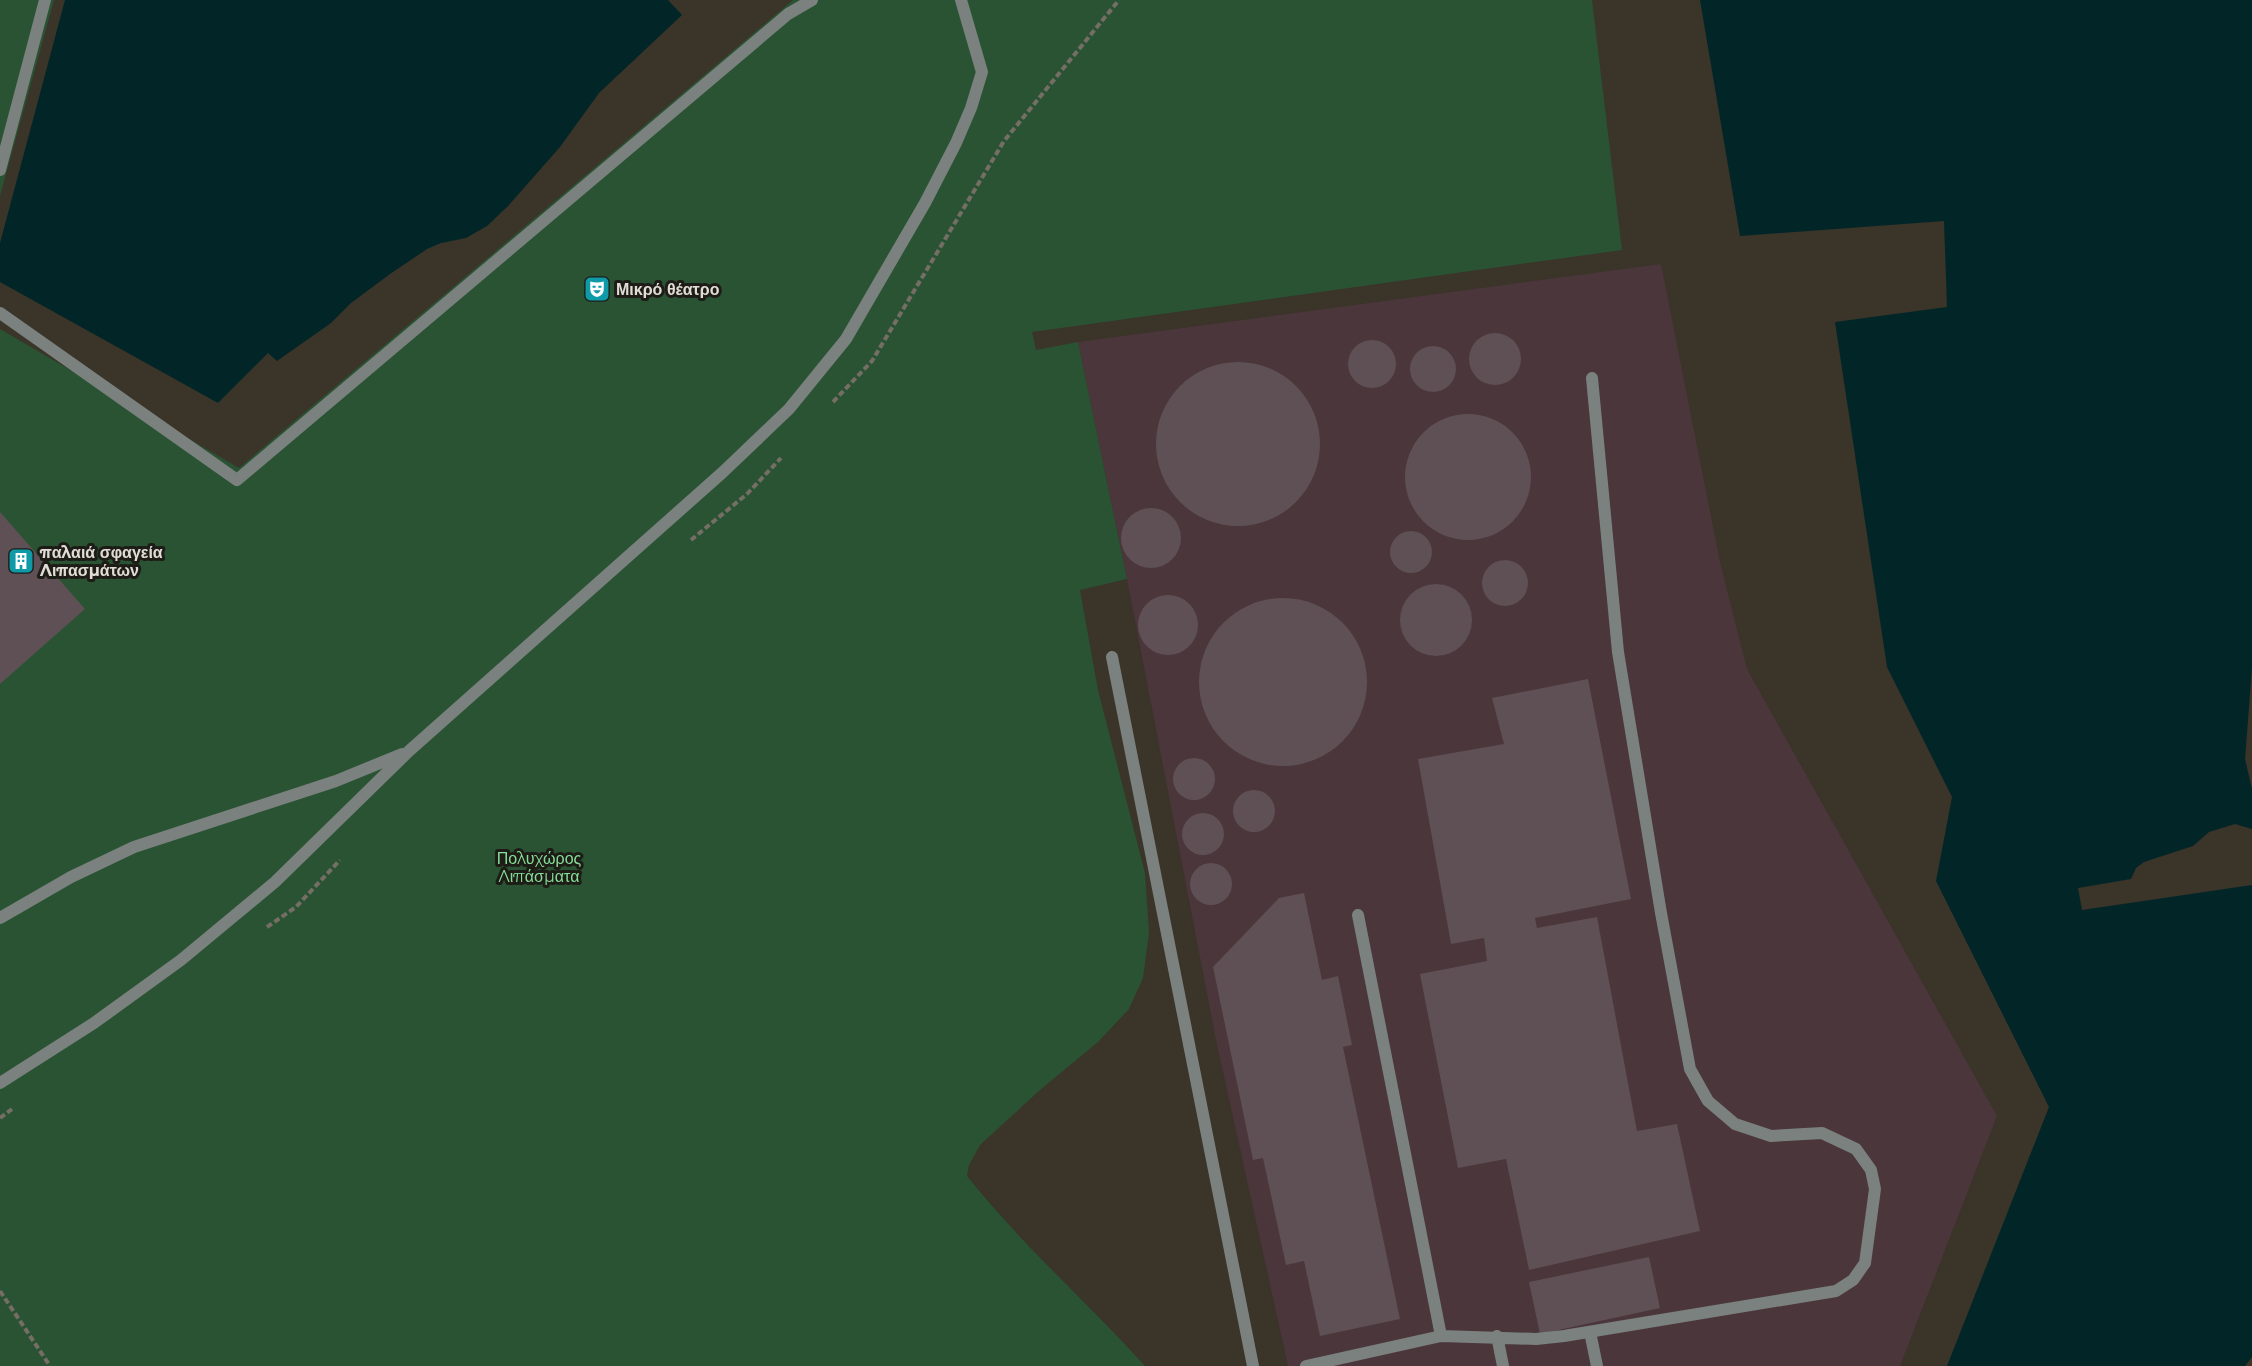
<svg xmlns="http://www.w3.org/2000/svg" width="2252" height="1366" font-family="Montserrat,sans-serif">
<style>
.industrial{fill:#4a363b}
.green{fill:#2a5333}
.water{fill:#022628}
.building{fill:#5e5055}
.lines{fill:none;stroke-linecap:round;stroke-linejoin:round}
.path{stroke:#746e65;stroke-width:4;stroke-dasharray:6 3;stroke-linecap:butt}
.service{stroke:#7a817e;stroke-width:12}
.minor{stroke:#7a817e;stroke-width:12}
.labels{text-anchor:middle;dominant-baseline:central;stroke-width:6;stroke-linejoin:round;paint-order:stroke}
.poi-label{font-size:16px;font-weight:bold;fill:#e1ddd6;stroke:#1e1c17;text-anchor:start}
.park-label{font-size:16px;fill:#85de97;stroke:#1e1c17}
</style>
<rect width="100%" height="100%" fill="#3a3429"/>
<path class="industrial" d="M1661,264L1720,562L1747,669L1997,1116L1900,1366H1288L1216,1040L1127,579L1078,342Z"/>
<path class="green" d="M0,0H54L0,196Z
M793,0H1592L1622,250L1032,332L1036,350L1078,342L1127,579L1080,590L1098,690L1145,873L1149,933L1143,978L1129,1009L1098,1042L1040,1090L980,1145L969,1165L967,1176C1021,1244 1087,1302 1145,1366H0V329L239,468Z"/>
<path class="water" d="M65,0H668L682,15L599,93L560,147L508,206L487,226L466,238L441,243L427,249L390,274L351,303L331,323L277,361L268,353L218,403L0,282V243Z
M1700,0H2252V668L2245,759L2252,789V829L2235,824L2209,832L2193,846L2144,862L2136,868L2131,879L2078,888L2082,910L2252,885V1357L2245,1366H1947L2049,1107L1936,881L1952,797L1887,667L1835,322L1947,307L1944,221L1740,236Z"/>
<path class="building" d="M1469 359a26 26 0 1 1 52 0a26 26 0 1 1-52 0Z
M1348 364a24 24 0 1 1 48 0a24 24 0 1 1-48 0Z
M1410 369a23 23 0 1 1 46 0a23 23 0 1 1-46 0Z
M1156 444a82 82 0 1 1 164 0a82 82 0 1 1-164 0Z
M1405 477a63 63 0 1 1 126 0a63 63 0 1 1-126 0Z
M1121 538a30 30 0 1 1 60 0a30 30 0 1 1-60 0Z
M0,512L85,609L0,684Z
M1390 552a21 21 0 1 1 42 0a21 21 0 1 1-42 0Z
M1482 583a23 23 0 1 1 46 0a23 23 0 1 1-46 0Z
M1400 620a36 36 0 1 1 72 0a36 36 0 1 1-72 0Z
M1138 625a30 30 0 1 1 60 0a30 30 0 1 1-60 0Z
M1199 682a84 84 0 1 1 168 0a84 84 0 1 1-168 0Z
M1588,679L1631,899L1535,918L1537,928L1597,917L1637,1131L1677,1124L1700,1231L1529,1270L1506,1159L1458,1168L1420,974L1487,961L1484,938L1451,944L1418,759L1504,744L1492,698Z
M1173 779a21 21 0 1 1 42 0a21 21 0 1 1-42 0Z
M1233 811a21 21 0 1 1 42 0a21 21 0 1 1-42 0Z
M1182 834a21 21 0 1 1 42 0a21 21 0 1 1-42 0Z
M1190 884a21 21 0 1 1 42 0a21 21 0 1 1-42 0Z
M1304,893L1322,980L1338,976L1352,1045L1343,1047L1400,1319L1320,1336L1304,1261L1286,1265L1263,1158L1253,1160L1213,967L1279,898Z
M1649,1257L1660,1308L1540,1334L1529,1282Z"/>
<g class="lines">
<path class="path" d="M833,402L872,361L1004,141L1119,0
M691,540L747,494L781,458
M267,927L296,907L340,860
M0,1118L12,1109
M0,1291L50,1366"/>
<path class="service" d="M1112,657L1253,1366
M1358,915L1441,1336
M1590,1332L1597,1366
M1497,1336L1503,1366
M1306,1366L1441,1336L1536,1339L1564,1336L1836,1291L1853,1280L1865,1263L1875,1189L1871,1170L1856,1149L1822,1133L1771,1136L1735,1124L1708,1101L1690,1069L1661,913L1618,652L1592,378"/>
<path class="minor" d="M0,170L45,0
M0,313L237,480L788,14L812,0
M0,918L71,877L134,847L336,781L402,754
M0,1083L94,1023L181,960L275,882L409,751L723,472L789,409L846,339L925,203L956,143L971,108L982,72L961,0"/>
</g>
<defs>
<g id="theatre-square" transform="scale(1.35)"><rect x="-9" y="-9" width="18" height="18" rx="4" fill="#0f9aa8" stroke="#1e1c17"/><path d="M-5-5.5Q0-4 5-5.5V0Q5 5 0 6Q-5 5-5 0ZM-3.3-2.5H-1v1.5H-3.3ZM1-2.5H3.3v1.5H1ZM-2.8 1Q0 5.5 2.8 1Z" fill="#fff"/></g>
<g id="building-square" transform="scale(1.35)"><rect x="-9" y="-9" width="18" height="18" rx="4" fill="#0f9aa8" stroke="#1e1c17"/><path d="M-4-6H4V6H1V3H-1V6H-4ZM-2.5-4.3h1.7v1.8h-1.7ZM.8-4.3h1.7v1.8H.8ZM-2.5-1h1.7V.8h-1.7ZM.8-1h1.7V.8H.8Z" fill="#fff"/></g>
</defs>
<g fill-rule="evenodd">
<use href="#theatre-square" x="597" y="289"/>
<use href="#building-square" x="21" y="561"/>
</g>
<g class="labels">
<g class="poi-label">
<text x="616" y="289">Μικρό θέατρο</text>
<text x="40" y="552">παλαιά σφαγεία<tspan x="40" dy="18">Λιπασμάτων</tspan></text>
</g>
<g class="park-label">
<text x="539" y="858">Πολυχώρος<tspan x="539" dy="18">Λιπάσματα</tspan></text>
</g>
</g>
</svg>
